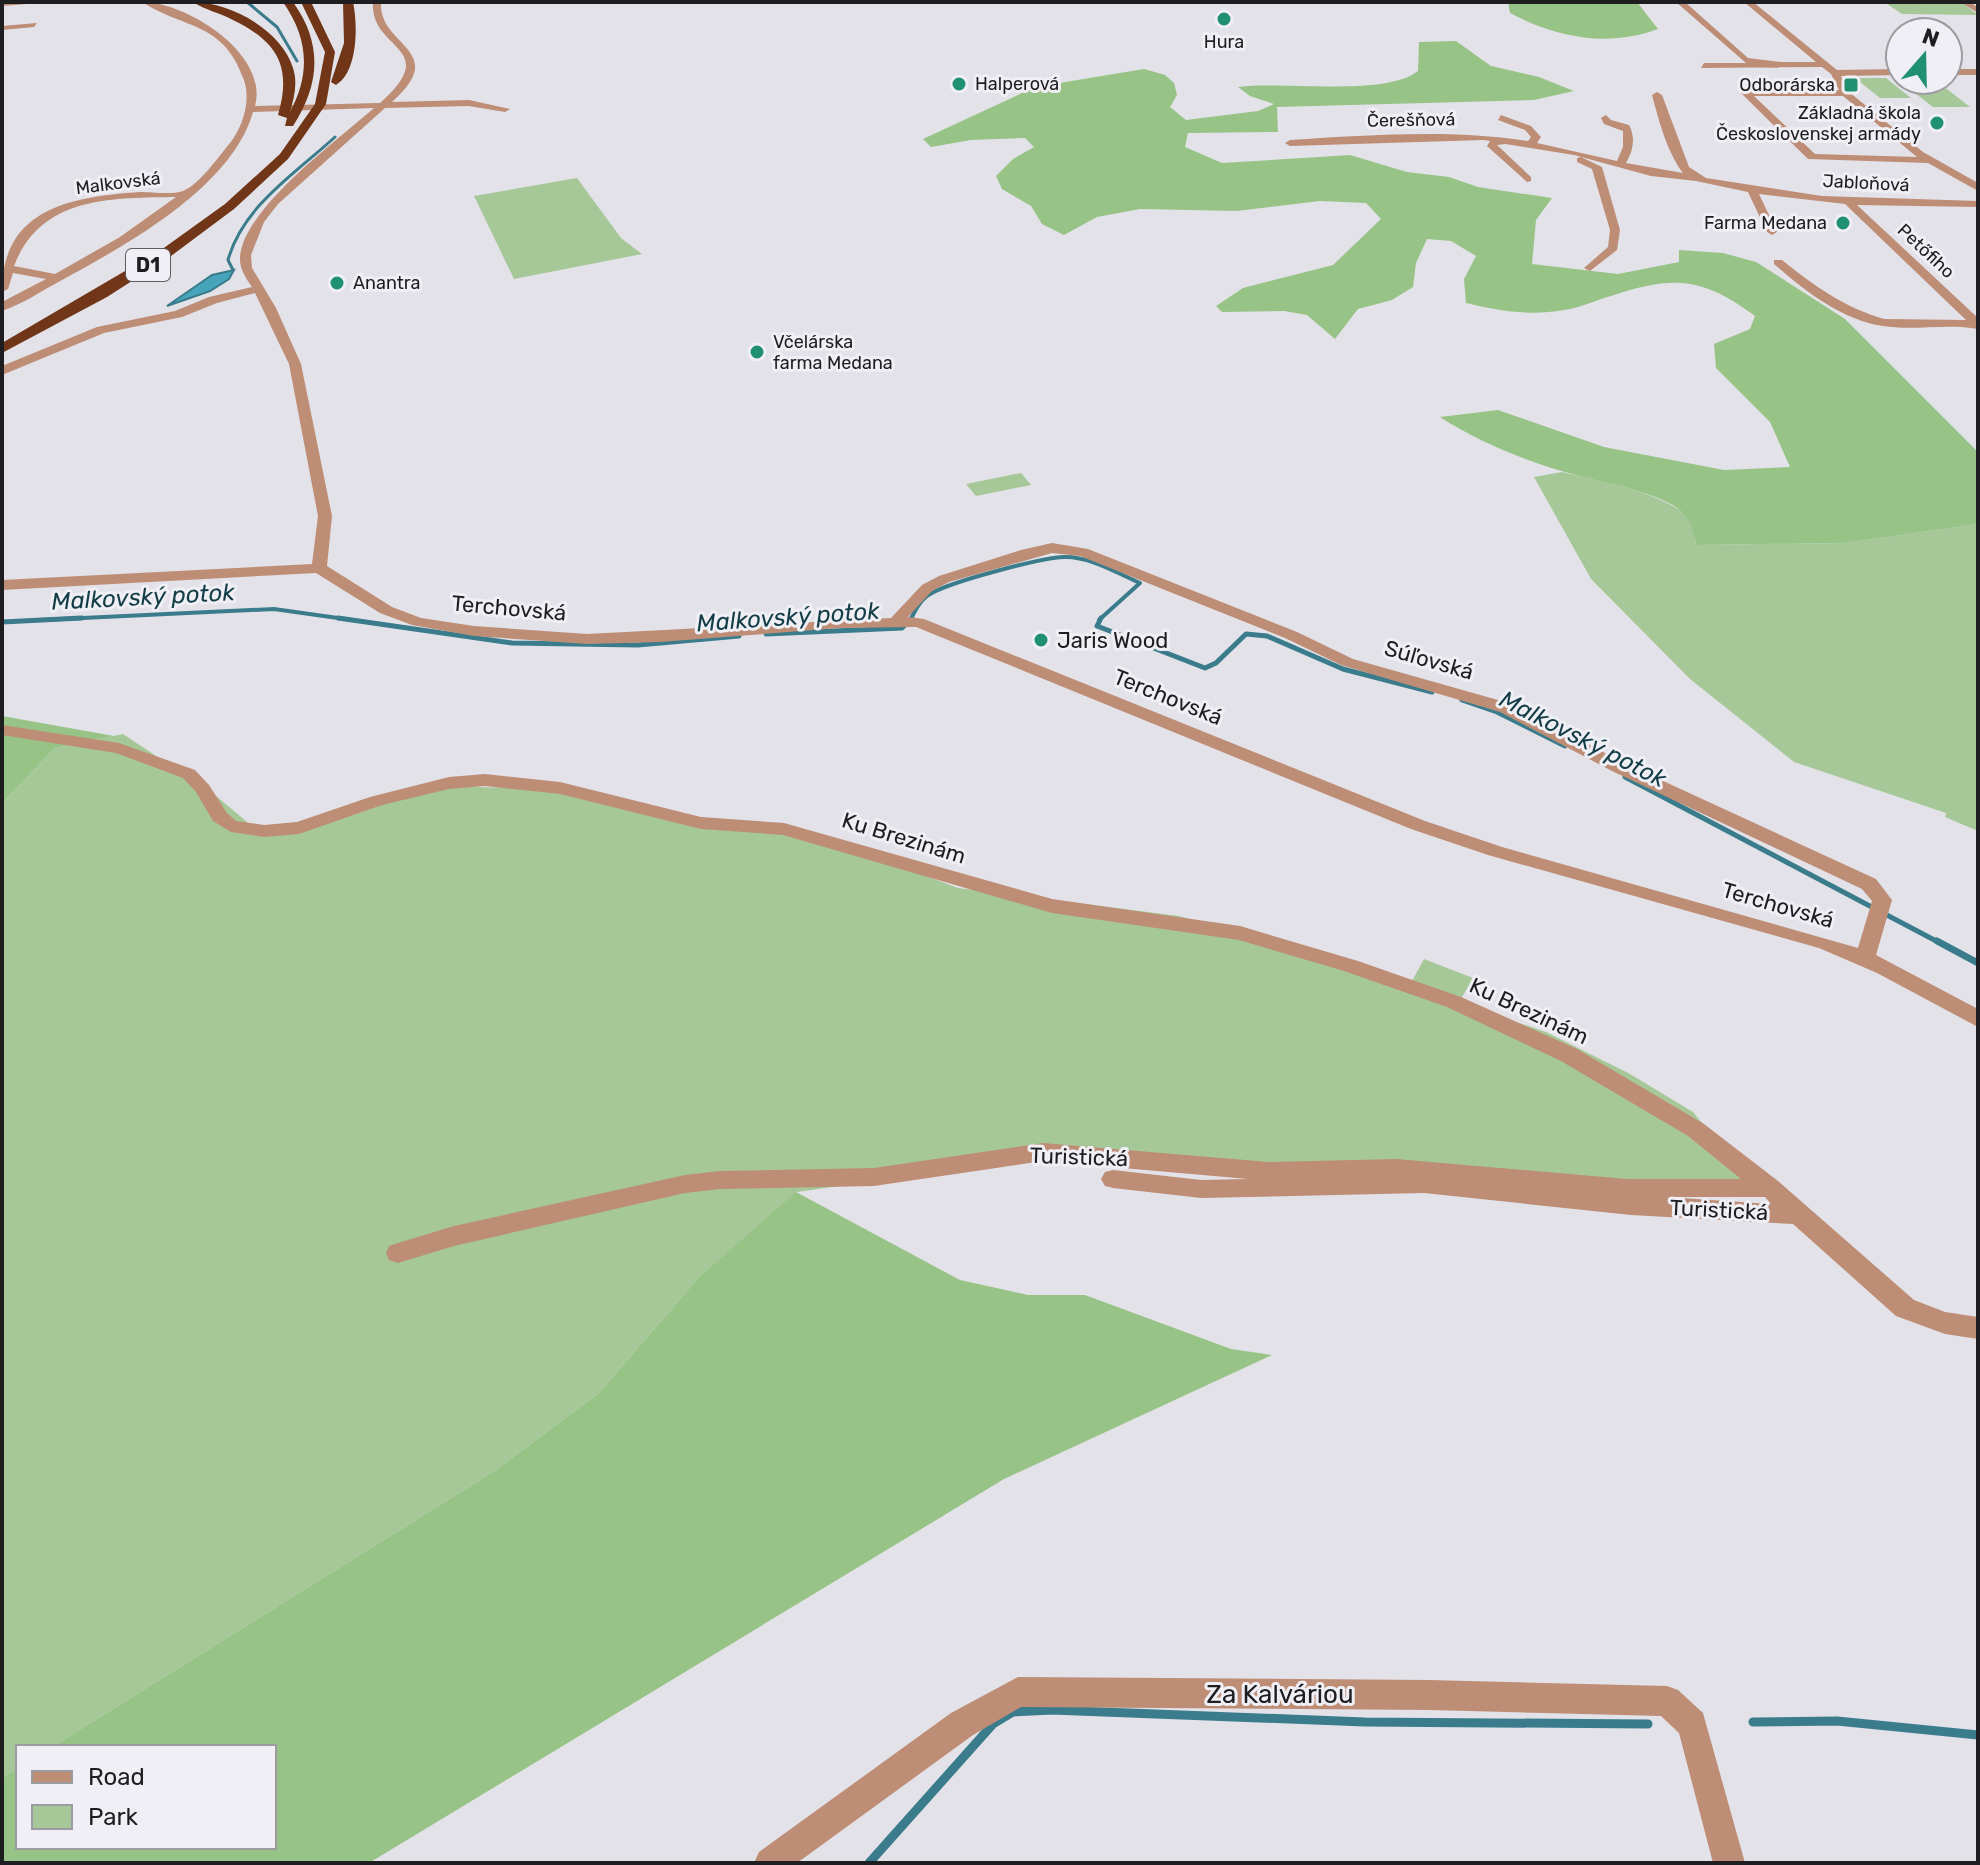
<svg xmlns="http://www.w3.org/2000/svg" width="1980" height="1865" font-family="Rubik,sans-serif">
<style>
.green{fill:#a6c899}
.forest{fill:#98c387}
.water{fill:#46a4bb;stroke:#3a7c8c;stroke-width:2}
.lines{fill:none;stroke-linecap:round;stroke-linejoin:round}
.stream-far4{stroke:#3a7c8c;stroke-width:3}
.stream-far3{stroke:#3a7c8c;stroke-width:4}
.stream-far2{stroke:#3a7c8c;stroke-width:5}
.stream-far1{stroke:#3a7c8c;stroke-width:7}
.stream{stroke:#3a7c8c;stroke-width:9}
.minor{fill:#be8d75;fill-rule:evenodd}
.motorway{fill:#703617;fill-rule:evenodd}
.poi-dot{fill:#1f9071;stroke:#f0eff6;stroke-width:3}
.labels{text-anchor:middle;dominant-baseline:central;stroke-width:6;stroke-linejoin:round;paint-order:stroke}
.far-poi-label{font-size:18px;fill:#1e1e20;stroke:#f0eff6;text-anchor:start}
.far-street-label{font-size:18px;fill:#1e1e20;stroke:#f0eff6}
.shield{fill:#f0eff6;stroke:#5d5d60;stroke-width:2}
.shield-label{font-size:20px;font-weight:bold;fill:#1e1e20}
.street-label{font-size:22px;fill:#1e1e20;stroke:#f0eff6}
.poi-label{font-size:22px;fill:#1e1e20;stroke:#f0eff6;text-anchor:start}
.water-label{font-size:24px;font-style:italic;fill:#133e48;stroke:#f0eff6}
.near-street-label{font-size:26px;fill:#1e1e20;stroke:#f0eff6}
</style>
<rect width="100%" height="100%" fill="#e3e2e9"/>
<path class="green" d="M1884,2H1961L1978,15L1902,14Z
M1855,78H1886L1911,98H1880Z
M1912,84L1943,86L1970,107H1933L1907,87Z
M577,178L621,238L642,254L514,279L474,196Z
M1562,472C1592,479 1682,496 1694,526C1696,532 1695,540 1696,545L1845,543L1978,524V831L1945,817L1946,813L1794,762L1690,679L1591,579L1534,477Z
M1021,473L1031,485L976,496L966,484Z
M123,734L215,795L259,832L455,782L477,787L561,789L696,819L813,834L958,888L1179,916L1314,953L1546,1032L1630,1074L1693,1112L1750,1181L1682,1190L1040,1158L797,1192L700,1276L599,1393L493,1472L52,1747H18V1768L2,1778V803L55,748Z
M1424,959L1473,978L1461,999L1412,981Z"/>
<path class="forest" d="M1508,2H1637L1658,29C1608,48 1555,37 1510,13Z
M1456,41L1491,66L1539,77L1574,91L1534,100L1277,107L1278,132L1188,133L1185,147L1222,163L1350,155L1407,172L1449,177L1478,187L1552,198L1536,220L1532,264L1618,274L1679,262V250L1723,253L1756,262L1845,319L1978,452V524L1845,543L1696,545C1694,529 1691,519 1677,508C1656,492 1593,480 1565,472C1523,460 1477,441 1440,417L1498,410L1604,447L1724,470L1790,467L1770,422L1716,368L1714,344L1750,329L1755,316C1702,277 1674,275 1611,296C1596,300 1580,308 1564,310C1529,316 1500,311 1466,303L1464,279L1476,256L1451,241L1427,239L1416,263L1413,287L1392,300L1358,309L1335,339L1307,315L1284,311L1222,312L1216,306L1243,288L1333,265L1381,219L1366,203L1320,201L1237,211L1140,209L1097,217L1064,235L1042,224L1031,206L1002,189L996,176L1013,159L1034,147L1025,138L971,140L931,147L923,139L1035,87L1144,69L1165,75L1174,83L1177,95L1170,107L1186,120L1258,111L1274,104L1250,96L1238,87C1283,81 1385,97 1418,71L1419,42Z
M2,716L114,736L55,748L2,803Z
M796,1192L960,1280L1028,1295H1085L1231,1349L1272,1355L1004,1479L369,1863H2V1778L18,1768V1847H274V1747H52L493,1472L599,1393L700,1276Z"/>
<path class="water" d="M234,270L229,279L210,291L167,306L212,275Z"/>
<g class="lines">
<path class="stream-far4" d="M247,2L277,27L297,61
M233,270L228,260C243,206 296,173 335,137"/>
<path class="stream-far3" d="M41,620L274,609L352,620
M910,620C915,612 917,604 927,596C944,583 1040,558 1064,557C1089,556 1117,573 1140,583L1099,620"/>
<path class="stream-far2" d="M338,618L512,643L638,645L739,636
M1101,618L1097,626L1205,668L1216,663L1246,634L1267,636L1343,669L1432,692
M2,622L82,618
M766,634L902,628L912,618
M1462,700L1497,712L1565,746
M1625,777L1940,943"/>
<path class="stream-far1" d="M1937,941L1978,963"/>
<path class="stream" d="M1753,1722L1837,1721L1978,1735
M869,1863L993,1724L1013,1712L1052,1710L1365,1722L1648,1724"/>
<path class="minor" d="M2,2H52L2,6Z
M142,2C187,2 269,54 255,106L380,103C444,46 369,51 373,2H381C378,47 451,49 392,102L469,100L510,109L505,112L469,106L385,108L278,204L264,222L251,255L252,268L276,308L301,364L332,516L327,566L392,607L421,618L474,626L587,634L891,618L922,585L939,576L1021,550L1052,543L1088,549L1297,632L1353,659L1512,704L1624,763L1876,879L1892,900L1876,955L1978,1009V1027L1877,973L1819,948L1488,855L1411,829L916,627L840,628L660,642L587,644L474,636L412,625L380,613L316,573L2,590V580L312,564L318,516L289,364L255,293L217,303L182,317L104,333L2,375V366L97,327L175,311L209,297L252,287C246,278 240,270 240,259C240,211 339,139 374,108L253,112C232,187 128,244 62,280C43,290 23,304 2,311V302L46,279L13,273L8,289L2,292C2,209 69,197 140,192C152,192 172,195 183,191C199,185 219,156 230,143C243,126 251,101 244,80C223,21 186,30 142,2ZM176,197L120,237L55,274L14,266C41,196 111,198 176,197ZM1052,553L1080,556L1285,638L1341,665L1500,712L1612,771L1862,889L1872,901L1858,948L1502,847L1425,821L924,619L908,617L932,591L949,582Z
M1676,2H1685L1748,58L1781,62H1816L1744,2H1753L1837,70L1900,69V75L1841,76L1849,92L1923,152L1978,183V191L1928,163L1808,159L1741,93L1746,90H1839L1831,74L1822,67L1701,68L1704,63H1746ZM1754,96H1843L1917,157L1815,154Z
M1960,2H1969L1978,7V13Z
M37,23L34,27L2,30V26Z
M1948,69H1978V75H1948Z
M1657,92L1662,95L1689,167L1706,178L1822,196L1978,201V207L1857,205L1978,318V329C1947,323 1914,331 1883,326C1842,320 1805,291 1774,264V260H1782C1813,285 1845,308 1884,319L1966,320L1845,204L1759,194L1777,232L1772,235L1767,232L1748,192L1696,181L1651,176L1574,155L1505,144L1497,145L1531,177V181L1527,182L1487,146L1490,141L1483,140L1290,146L1285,143L1290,140C1369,135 1450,129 1528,141L1531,137L1525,130L1498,120L1501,115L1531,126L1541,137L1537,143L1617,161L1623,147V131L1604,124L1601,118L1606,115L1611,120L1629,125C1636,138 1633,151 1626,163L1683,173C1667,152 1659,121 1652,95Z
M1581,157L1602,167L1620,230L1617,250L1590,271L1584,268L1608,247L1610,230L1592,169L1577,162V158Z
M2,725L119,743L195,770L209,785L227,813L236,821L264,825L297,822L370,797L449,777L485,774L560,782L701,817L784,823L1052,899L1240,926L1358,961L1461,997L1577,1049L1704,1124L1778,1181L1914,1300L1945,1312L1978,1317V1339L1945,1334L1896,1316L1793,1224L1631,1215L1424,1193L1201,1198L1113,1188L1105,1186L1101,1179L1105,1172L1113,1170L1201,1180L1248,1179L1043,1161L874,1186L720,1189L685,1193L454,1246L398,1263L389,1260L386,1253L389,1246L398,1243L454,1226L685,1175L720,1171L874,1168L1043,1143L1269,1162L1396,1159L1627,1179H1741L1688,1136L1561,1061L1447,1007L1344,971L1239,940L1052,913L783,835L701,829L560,794L485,786L449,789L382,805L299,834L264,837L231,832L213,821L196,792L183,778L116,753L2,735ZM1666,1197H1765L1771,1204Z
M1018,1677L1429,1680L1667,1686L1678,1690L1703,1713L1745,1863H1713L1679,1733L1661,1716L1429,1710L1021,1707L973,1735L797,1863H754L759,1852L951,1713Z"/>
<path class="motorway" d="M193,2C231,2 282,31 293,68C298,83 294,98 290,112C311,73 308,38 283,2H293C323,44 320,84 293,126H285L287,118L278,115C292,67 278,42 233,20C220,13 205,10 193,2Z
M301,2H311L335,52L326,104L288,159L234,209L171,256L107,297L2,353V343L161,250L225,204L280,154L315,104L325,52Z
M343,2H353C358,25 358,72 336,85L331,82L344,43Z"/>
</g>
<g class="poi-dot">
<circle cx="1224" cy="19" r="8"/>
<circle cx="959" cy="84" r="8"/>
<rect x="1843" y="77" width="16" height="16" rx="4"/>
<circle cx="1937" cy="123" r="8"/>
<circle cx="1843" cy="223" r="8"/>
<circle cx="337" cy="283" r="8"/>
<circle cx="757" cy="352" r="8"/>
<circle cx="1041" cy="640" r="8"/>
</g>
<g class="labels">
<g class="far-poi-label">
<text x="1224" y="42" text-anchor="middle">Hura</text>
<text x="975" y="84">Halperová</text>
<text x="1835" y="85" text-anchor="end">Odborárska</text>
<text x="1921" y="113" text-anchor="end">Základná škola<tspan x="1921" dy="21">Československej armády</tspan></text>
<text x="1827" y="223" text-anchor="end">Farma Medana</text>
<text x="353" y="283">Anantra</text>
<text x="773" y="342">Včelárska<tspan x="773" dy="21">farma Medana</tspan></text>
</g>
<g class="far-street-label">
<text transform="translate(1411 120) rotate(-1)">Čerešňová</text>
<text transform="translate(118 183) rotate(-7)">Malkovská</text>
<text transform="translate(1866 183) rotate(3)">Jabloňová</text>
<text transform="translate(1926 251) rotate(43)">Petőfiho</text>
</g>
<rect class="shield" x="126" y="249" width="44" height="32" rx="6"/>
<g class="shield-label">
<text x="148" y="265">D1</text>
</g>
<g class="street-label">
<text transform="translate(509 608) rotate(5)">Terchovská</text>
<text transform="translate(1429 660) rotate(16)">Súľovská</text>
<text transform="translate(1168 697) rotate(22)">Terchovská</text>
<text transform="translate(904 838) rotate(17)">Ku Brezinám</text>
<text transform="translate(1778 905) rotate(16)">Terchovská</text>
<text transform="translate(1529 1011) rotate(25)">Ku Brezinám</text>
<text transform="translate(1079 1157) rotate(2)">Turistická</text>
<text transform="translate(1719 1210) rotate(3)">Turistická</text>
</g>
<g class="poi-label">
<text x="1057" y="640">Jaris Wood</text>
</g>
<g class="water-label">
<text transform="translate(143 597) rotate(-3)">Malkovský potok</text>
<text transform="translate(788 617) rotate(-4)">Malkovský potok</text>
<text transform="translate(1583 739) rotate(27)">Malkovský potok</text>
</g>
<g class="near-street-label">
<text x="1280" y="1694">Za Kalváriou</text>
</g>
</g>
<rect width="1980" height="1865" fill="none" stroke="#1e1e20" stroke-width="8"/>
<rect x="16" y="1745" width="260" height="104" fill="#f0eff6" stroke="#9c9ba0" stroke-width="2"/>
<rect x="32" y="1771" width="40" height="12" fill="#be8d75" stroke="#9c9ba0" stroke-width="2"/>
<text x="88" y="1785" font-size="24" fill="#1e1e20">Road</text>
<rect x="32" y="1805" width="40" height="24" fill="#a6c899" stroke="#9c9ba0" stroke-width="2"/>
<text x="88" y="1825" font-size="24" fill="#1e1e20">Park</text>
<g transform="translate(1924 56) rotate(20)"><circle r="38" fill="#f0eff6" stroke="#9c9ba0" stroke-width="2"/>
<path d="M0-6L14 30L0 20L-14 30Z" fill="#1f9071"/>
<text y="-12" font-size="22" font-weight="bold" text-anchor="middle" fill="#1e1e20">N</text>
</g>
</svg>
